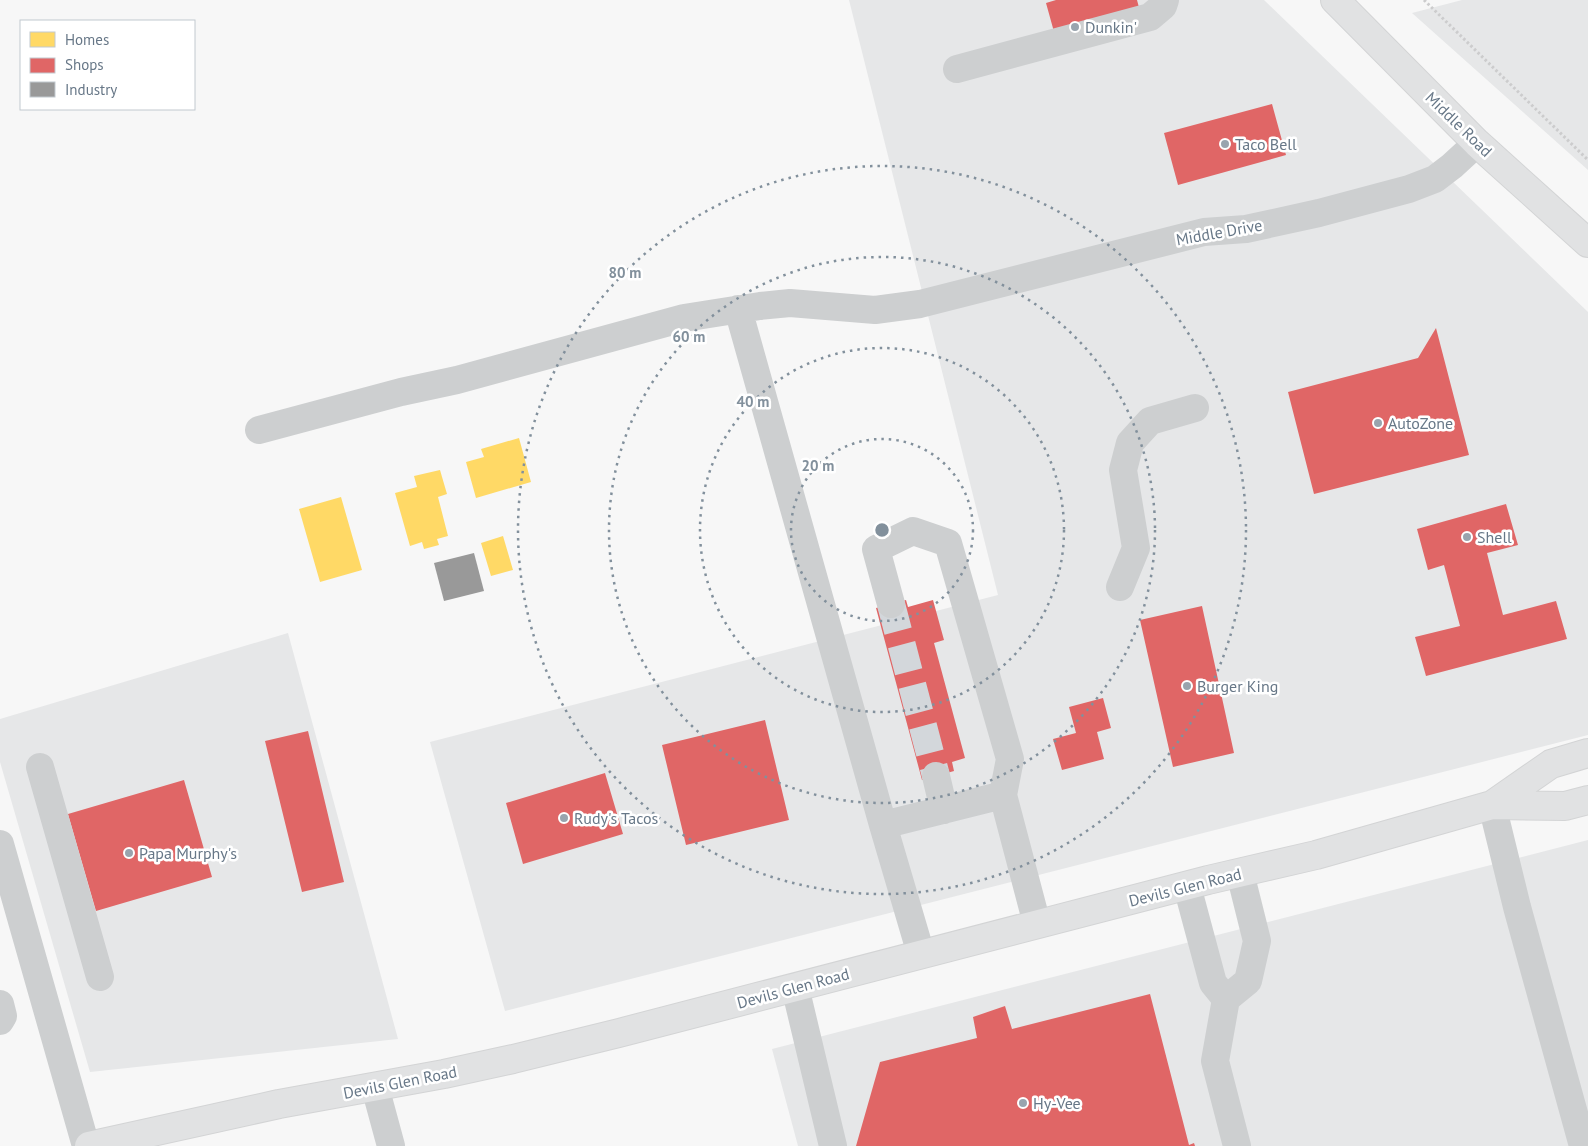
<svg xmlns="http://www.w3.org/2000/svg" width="1588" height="1146" font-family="'PT Sans',sans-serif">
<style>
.built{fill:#e6e7e8}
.homes{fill:#ffd966}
.shops{fill:#e06666}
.industry{fill:#999}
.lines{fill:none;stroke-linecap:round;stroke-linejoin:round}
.minor-tunnel{stroke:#d3d7db;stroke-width:28;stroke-dasharray:28 14;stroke-linecap:butt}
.major-casing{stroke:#d3d4d5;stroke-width:30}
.path{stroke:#cccccd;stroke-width:3;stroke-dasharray:2.5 2.5;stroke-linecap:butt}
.minor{stroke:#cdcfd0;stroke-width:28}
.major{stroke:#e1e2e3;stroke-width:28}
.ring{fill:none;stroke:#82909c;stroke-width:2.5;stroke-dasharray:2.5 5}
.poi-dot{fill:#99a4ae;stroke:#fff;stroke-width:2}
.labels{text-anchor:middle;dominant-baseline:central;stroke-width:5;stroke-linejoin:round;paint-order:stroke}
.poi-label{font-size:16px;fill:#677787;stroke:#fff;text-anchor:start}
.street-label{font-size:16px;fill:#677787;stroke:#fff}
.centre{fill:#82909c;stroke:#fff;stroke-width:2.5}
.ring-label{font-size:15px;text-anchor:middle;font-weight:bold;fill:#82909c;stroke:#fff;stroke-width:5;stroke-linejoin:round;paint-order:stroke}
</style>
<rect width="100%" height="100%" fill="#f7f7f7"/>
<path class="built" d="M849,0H1264L1588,312V735L505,1011L430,742L998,595Z
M1462,0H1588V170L1412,13Z
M288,633L398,1039L90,1072L0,762V719Z
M1588,840V1146H798L772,1049Z"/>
<path class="homes" d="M519,438L531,482L476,498L466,462L484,457L481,449Z
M440,470L447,494L438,497L448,536L437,539L439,545L424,549L422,542L410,546L395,493L417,487L414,476Z
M341,497L362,570L320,582L299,509Z
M503,536L513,570L491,576L481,543Z"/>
<path class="shops" d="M1056,0H1137L1141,15L1056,39L1046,3Z
M1272,104L1286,155L1178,185L1164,133Z
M1436,328L1469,455L1314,494L1288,392L1418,358Z
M1506,504L1518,545L1487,553L1503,615L1556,601L1567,639L1426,676L1415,637L1460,626L1444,565L1428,570L1417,529Z
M906,600L908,607L933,600L944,640L934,643L965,758L952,762L954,771L922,780L876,608Z
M1202,606L1234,753L1173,767L1140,620Z
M1103,698L1111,728L1097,732L1104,759L1062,770L1053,739L1076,733L1069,707Z
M765,720L789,820L686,845L662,745Z
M308,731L344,882L302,892L265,741Z
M605,773L623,834L523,864L506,803Z
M184,780L212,877L96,911L68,814Z
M1150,994L1189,1145L1194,1143L1195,1146H856L880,1062L977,1038L973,1017L1005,1006L1012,1029Z"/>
<path class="industry" d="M474,553L484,591L444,601L434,563Z"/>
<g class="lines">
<path class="minor-tunnel" d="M891,604L936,776"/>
<g class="major-casing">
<path id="major" d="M1335,0L1477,143L1588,243
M1492,805L1551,764L1588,753
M89,1146L279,1104L444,1074L513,1059L619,1033L1208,880L1316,855L1492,805L1565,806L1588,800"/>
</g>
<path class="path" d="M1424,0L1588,160"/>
<path class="minor" d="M957,69L1150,17L1163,6L1165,0
M738,309L883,825L921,954
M259,430L401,392L457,380L684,318L760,306L790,303L875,310L920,304L1204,232L1246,229L1319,213L1409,189L1435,179L1452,166L1477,143
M1120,587L1136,548L1123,470L1130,443L1150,421L1195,408
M891,604L876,549L913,531L948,543L1010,759L1003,795
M40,767L100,977
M936,776L944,810
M1492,805L1517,907L1583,1146
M883,825L1003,795L1037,924
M0,844L86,1146
M1187,886L1213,983L1226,999
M795,987L833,1146
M0,1004L3,1016L0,1021
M375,1087L391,1146
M1237,1146L1215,1061L1226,999L1248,981L1257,941L1240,873"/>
<use href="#major" class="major"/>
</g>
<g class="ring">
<circle cx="882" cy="530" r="91"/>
<circle cx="882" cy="530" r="182"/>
<circle cx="882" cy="530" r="273"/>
<circle cx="882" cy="530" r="364"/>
</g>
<g class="poi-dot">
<circle cx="1075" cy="27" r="5"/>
<circle cx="1225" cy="144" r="5"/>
<circle cx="1378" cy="423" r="5"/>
<circle cx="1467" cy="537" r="5"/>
<circle cx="1187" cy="686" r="5"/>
<circle cx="564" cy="818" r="5"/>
<circle cx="129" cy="853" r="5"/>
<circle cx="1023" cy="1103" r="5"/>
</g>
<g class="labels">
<g class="poi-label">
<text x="1085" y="27">Dunkin'</text>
<text x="1235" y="144">Taco Bell</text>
<text x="1388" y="423">AutoZone</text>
<text x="1477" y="537">Shell</text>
<text x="1197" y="686">Burger King</text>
<text x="574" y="818">Rudy's Tacos</text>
<text x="139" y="853">Papa Murphy's</text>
<text x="1033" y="1103">Hy-Vee</text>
</g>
<g class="street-label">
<text transform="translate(1459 124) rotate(44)">Middle Road</text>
<text transform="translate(1219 232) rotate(-10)">Middle Drive</text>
<text transform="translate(1185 887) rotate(-14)">Devils Glen Road</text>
<text transform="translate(793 988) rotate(-15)">Devils Glen Road</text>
<text transform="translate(400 1082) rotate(-11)">Devils Glen Road</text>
</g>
</g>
<circle cx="882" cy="530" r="8" class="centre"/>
<g class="ring-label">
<text x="625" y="278">80 m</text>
<text x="689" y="342">60 m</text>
<text x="753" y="407">40 m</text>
<text x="818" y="471">20 m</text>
</g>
<rect x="20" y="20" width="175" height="90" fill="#ffffff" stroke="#c2c9cf"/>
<rect x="30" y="32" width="25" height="15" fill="#ffd966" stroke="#c2c9cf"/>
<text x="65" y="45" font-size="15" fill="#677787">Homes</text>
<rect x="30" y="58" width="25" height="15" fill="#e06666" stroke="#c2c9cf"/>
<text x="65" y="70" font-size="15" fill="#677787">Shops</text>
<rect x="30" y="82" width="25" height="15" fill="#999999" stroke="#c2c9cf"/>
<text x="65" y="95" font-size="15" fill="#677787">Industry</text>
</svg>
